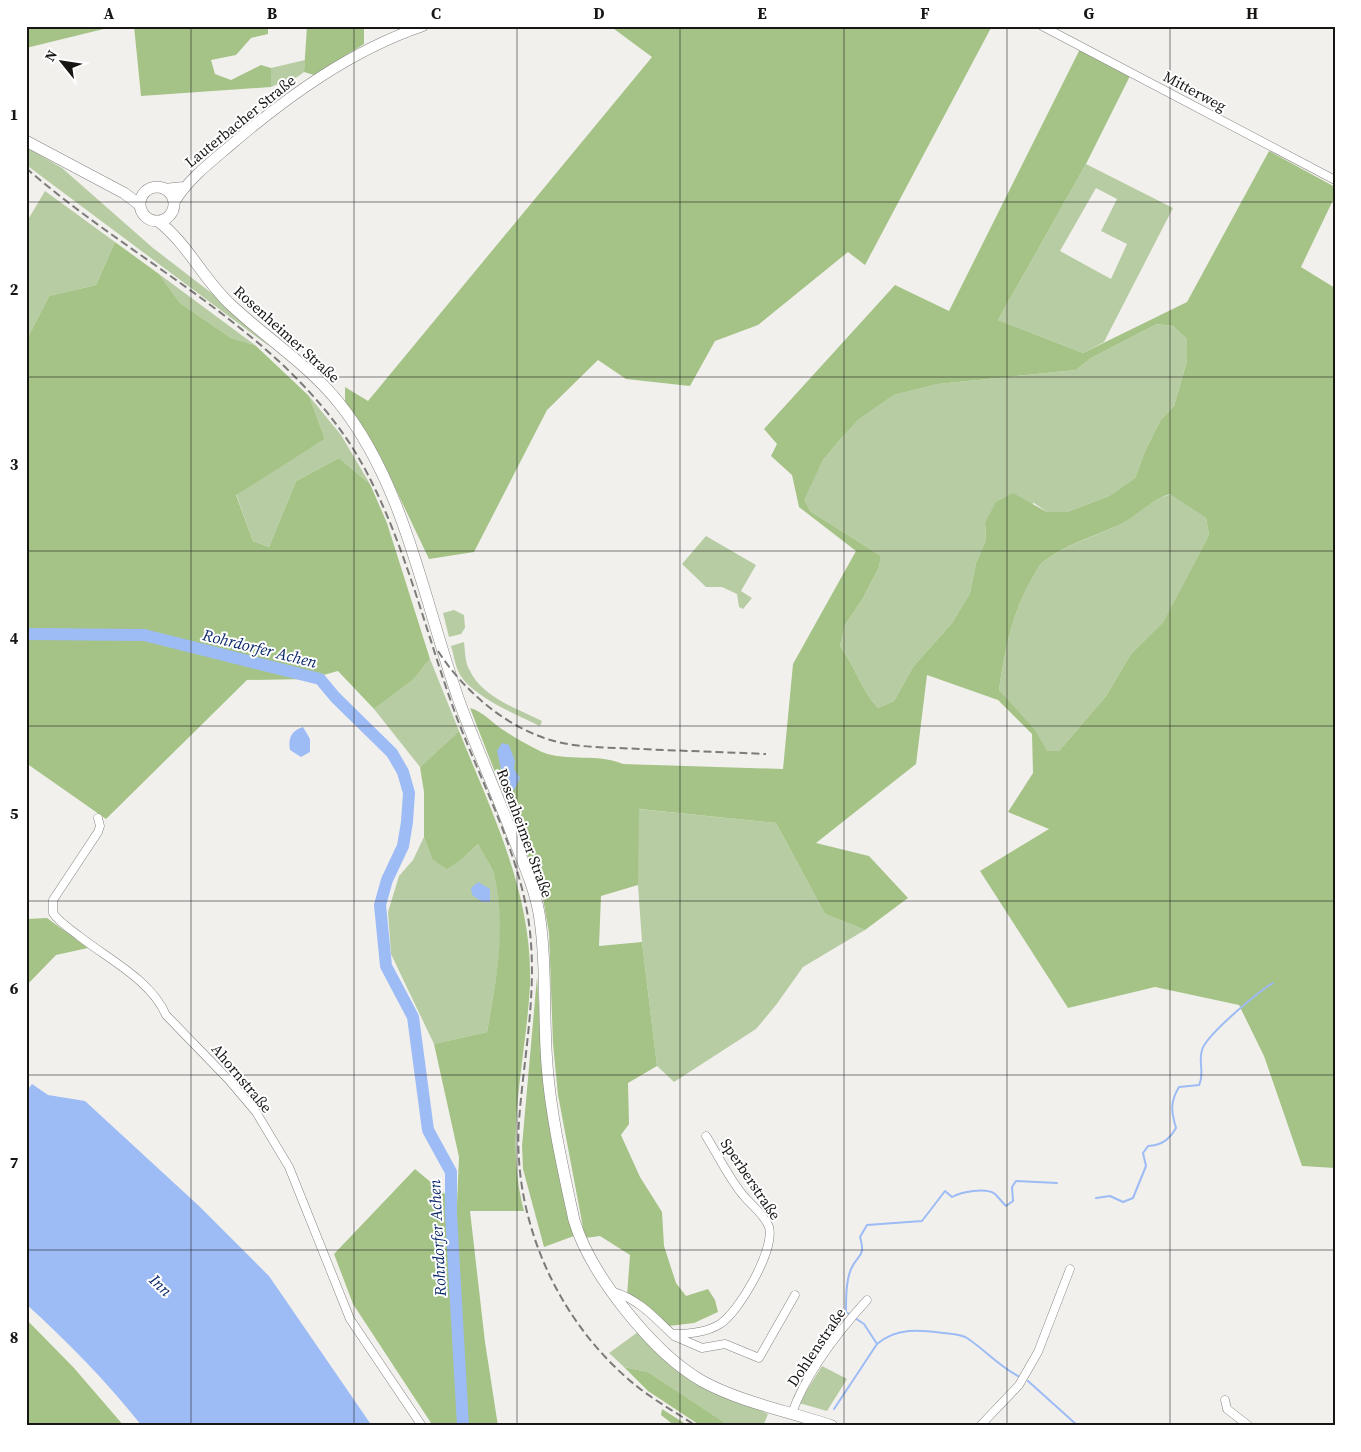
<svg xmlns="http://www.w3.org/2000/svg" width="1361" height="1452" font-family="'Source Serif 4',serif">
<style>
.green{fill:#b7cca2;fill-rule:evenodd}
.forest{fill:#a5c386;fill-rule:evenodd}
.water{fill:#9dbbf5}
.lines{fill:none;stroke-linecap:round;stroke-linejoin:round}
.stream{stroke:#9dbbf5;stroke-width:2}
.river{stroke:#9dbbf5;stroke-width:12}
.minor-casing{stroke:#858380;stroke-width:9}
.tertiary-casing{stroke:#858380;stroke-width:11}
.secondary-casing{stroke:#858380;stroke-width:12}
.minor{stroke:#fff;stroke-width:8}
.tertiary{stroke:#fff;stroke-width:10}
.secondary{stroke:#fff;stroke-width:11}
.rail{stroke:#7c7b79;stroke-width:2;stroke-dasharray:8 4;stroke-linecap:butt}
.grid{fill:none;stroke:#171615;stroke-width:1;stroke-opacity:0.55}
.labels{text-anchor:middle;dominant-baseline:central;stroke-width:4;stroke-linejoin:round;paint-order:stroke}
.street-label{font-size:15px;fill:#171615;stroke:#fff}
.water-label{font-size:16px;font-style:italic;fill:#0b296a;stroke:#fff}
.neatline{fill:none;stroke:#171615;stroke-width:2}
.grid-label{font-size:16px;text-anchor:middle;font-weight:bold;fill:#171615}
</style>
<rect width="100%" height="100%" fill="#f2f0ed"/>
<path class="green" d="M305,60L304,72C292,82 285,81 271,87V68Z
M26,147L62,168L153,248L214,295L270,347L29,167L26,164Z
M1086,164L1173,208L1104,342L1083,353L998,320ZM1096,188L1117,199L1101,231L1127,244L1111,279L1060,251Z
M45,191L115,242L96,285L49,296L26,341V223Z
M159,274L255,345L231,338L180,303Z
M1157,324L1173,326L1187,339V361L1174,406L1160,421L1146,449L1135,478L1109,496L1067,512H1047L1034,503L985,523L986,540L976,563L970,593L952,623L913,667L894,701L878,708C861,690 855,666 840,646L845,625L863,598L879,567L881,556L810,511L803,500L823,460L838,442L858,420L894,395L938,384L1076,370L1091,358Z
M309,396L341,435L370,484L339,458L296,481L269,547L253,541L236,494L325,439Z
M1171,494L1206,518L1209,535L1163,624L1131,654L1106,696L1059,751H1047L999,690C1005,650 1012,612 1033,577C1036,572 1039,565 1043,562C1066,544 1094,537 1119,525C1137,515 1151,500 1171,494Z
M706,536L756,565L741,591L752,598L743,609L739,607L737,594L722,587H706L682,564Z
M454,610L464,615L465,628L461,634L449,637L443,613Z
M464,642C465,650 465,662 469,669C481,697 518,709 542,721L540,726C517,715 471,696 459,673C455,665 454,655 451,646Z
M430,659L459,731L420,767L374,709L413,680Z
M638,809L776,823L825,914L865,930L803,967L776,1005L756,1029L674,1082L657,1066L642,942L638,885Z
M424,837L432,859L463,858L478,844C483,853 491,864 494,875C508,925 496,981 487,1032L434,1044L391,954L388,912L399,876L413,860Z
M638,1332L674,1366L768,1414L763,1426H730L648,1372L624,1367L609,1353Z
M822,1366L847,1379L827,1411L799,1403Z"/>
<path class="forest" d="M26,26H116L26,48Z
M134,26H268V34L251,38L236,55L211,60L215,74L231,80L261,65L271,68V87L141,96Z
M307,26H364V44L314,75L304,72Z
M610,26H992L865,265L848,252L758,325L715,341L690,386L626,379L598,360L547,410L474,552L429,559L379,454L345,401V387L368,401L652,57Z
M1080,49L1130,76L1086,164L998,320L1083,353L1187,302L1269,151L1335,187V196L1301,267L1335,288V1168L1302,1166L1264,1056L1239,1005L1155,987L1068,1008L980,871L1049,829L1008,812L1033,773L1032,734L998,700L927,675L916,764L816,843L869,856L908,898L865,930L825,914L776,823L639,809L638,885L601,896L599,946L642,942L657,1066L628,1083L629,1124L621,1135L640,1177L662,1212L664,1246L676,1283L686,1296L708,1289L715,1300L718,1312L694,1323L669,1326L648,1306L627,1296L630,1255L600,1236L585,1238L558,1095L553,1044L549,933L542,893L470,708C483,711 493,724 505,731C516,739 530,746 542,752C568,762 598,753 623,764L783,769L793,664L856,551L799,507L792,475L771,456L777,444L764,429L895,285L949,311ZM1157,324L1173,326L1187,339V361L1174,406L1160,421L1146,449L1135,478L1109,496L1067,512H1047L1013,493L996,502L985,523L986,540L976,563L970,593L952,623L913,667L894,701L878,708C861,690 855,666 840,646L845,625L863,598L879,567L881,556L810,511L804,500L823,460L838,442L858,420L894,395L938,384L1076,370L1091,358ZM1170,494L1206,518L1209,535L1163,623L1131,654L1106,696L1059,751H1047L1034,729L999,690C1005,650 1012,612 1033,577C1036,572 1039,565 1043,562C1066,544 1093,537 1119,525C1137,516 1151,500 1170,494Z
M115,242L159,274L180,303L231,338L255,345L309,396L325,439L236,495L253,541L269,547L296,481L339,458L370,484L387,523L430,659L413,680L374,709L338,671L309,679L247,680L106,819L26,763V341L49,296L96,285Z
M459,731C492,813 533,894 530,985C526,1061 504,1136 524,1211H470L485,1342L498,1426H433L353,1304L334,1254L415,1169L457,1204L459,1157L434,1044L487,1032C496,981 507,926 494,875C491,864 483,854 478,844L463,858L447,869L432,859L424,837V792L420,767Z
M47,918L88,948L56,955L26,986V919Z
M537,977L544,1082L574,1236L544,1247L523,1169L522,1146Z
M26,1319L74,1368L124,1426H26Z
M624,1367L648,1372L730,1426H701L648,1391Z
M662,1409L689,1426H675L661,1415Z"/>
<path class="water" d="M303,727L310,739V752L301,757L290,750C288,738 291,731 303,727Z
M502,743L509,745L515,761L514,769L520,778L514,790L509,788L502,774L497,751Z
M478,882L490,889V902H482L472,895L471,888Z
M32,1084L48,1095L85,1101L199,1206L269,1276L372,1426H142C107,1382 68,1342 26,1304V1092Z"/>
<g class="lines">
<path class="stream" d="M1096,1198L1110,1196L1123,1202L1133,1198L1146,1166L1143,1153L1148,1146C1162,1145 1169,1140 1176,1128C1171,1111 1170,1102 1179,1087L1199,1085C1205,1073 1198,1063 1202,1050C1206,1035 1258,992 1273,983
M851,1315L846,1312C846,1298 846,1281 851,1269C858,1253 866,1258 860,1237L867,1225L922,1221L945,1191L952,1197C961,1192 986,1187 995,1194C999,1198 1002,1202 1006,1206L1013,1201L1012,1187L1016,1181L1057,1183
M855,1318L864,1324L877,1344
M1028,1381L1078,1426
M834,1409L877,1344C897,1327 920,1330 944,1333C952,1334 960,1334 967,1338C985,1350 999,1366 1018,1376"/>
<path class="river" d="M26,634L144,635L320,679L335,697L392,753L403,772L409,793L407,822L403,846L387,880L380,905L386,966L413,1017L428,1130L451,1172V1214L463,1426"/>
<g class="minor-casing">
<path id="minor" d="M1042,26L1335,180
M98,818L100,826L98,832L53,900V913C59,922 70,929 79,936C108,959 151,980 166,1015L228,1079L256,1112L289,1167L350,1319L422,1426
M614,1292C638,1299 654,1317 672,1334C688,1334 706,1333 720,1324C739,1312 775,1250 769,1227C765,1215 750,1204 743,1195C728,1177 718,1155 706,1136
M674,1336L702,1348L725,1344L759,1358L795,1295
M1225,1400L1227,1409L1249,1426
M792,1413C807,1371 837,1333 867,1300
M980,1426L1019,1385L1038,1352L1070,1269"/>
</g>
<g class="tertiary-casing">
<path id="tertiary" d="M164,189L184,187
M174,203C188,179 211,162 232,144C288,96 352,50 423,26"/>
</g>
<g class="secondary-casing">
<path id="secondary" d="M26,141L124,193L140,205
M140 204a17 17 0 1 1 34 0a17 17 0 1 1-34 0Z
M158,221C188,244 203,279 231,305C266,338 309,365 339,403C407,487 425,609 462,709C478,751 496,792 512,834C522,860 534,886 539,913C547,963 543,1015 547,1065C551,1117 563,1169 574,1220C590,1274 653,1353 702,1381C742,1403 789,1411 832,1426"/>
</g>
<use href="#minor" class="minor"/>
<use href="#tertiary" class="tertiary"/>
<use href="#secondary" class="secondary"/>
<path class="rail" d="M26,168C134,263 281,329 357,455C402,531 424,627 454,710C479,778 516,845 528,917C539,986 524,1053 519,1121C512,1222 560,1326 639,1388C657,1402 677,1413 696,1426
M438,651C461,687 499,721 539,736C571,749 607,747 641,749C683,751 724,752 766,754"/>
</g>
<path class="grid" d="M191,26V1426M354,26V1426M517,26V1426M680,26V1426M844,26V1426M1007,26V1426M1170,26V1426M26,202H1335M26,377H1335M26,551H1335M26,726H1335M26,901H1335M26,1075H1335M26,1250H1335"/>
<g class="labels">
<g class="street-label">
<text transform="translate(1195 91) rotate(28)">Mitterweg</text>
<text transform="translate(240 121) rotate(-39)">Lauterbacher Straße</text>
<text transform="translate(287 334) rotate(42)">Rosenheimer Straße</text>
<text transform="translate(525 833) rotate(70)">Rosenheimer Straße</text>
<text transform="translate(242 1078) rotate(50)">Ahornstraße</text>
<text transform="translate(751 1179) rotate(56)">Sperberstraße</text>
<text transform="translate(816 1347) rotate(-56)">Dohlenstraße</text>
</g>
<g class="water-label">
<text transform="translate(260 648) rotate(14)">Rohrdorfer Achen</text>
<text transform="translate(437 1238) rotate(-93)">Rohrdorfer Achen</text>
<text transform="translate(161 1285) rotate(44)">Inn</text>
</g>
</g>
<rect width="1361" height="1452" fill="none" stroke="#ffffff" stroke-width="55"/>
<g transform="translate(62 62) rotate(300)" stroke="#ffffff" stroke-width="4" paint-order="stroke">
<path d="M0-4L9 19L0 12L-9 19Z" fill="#171615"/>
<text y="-8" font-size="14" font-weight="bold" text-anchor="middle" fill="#171615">N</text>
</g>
<rect x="28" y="28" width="1306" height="1396" class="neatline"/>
<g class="grid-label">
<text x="109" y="19">A</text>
<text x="272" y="19">B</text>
<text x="436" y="19">C</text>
<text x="599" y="19">D</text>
<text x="762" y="19">E</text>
<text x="925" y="19">F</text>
<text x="1089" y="19">G</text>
<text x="1252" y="19">H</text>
<text x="14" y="120">1</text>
<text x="14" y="295">2</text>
<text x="14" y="470">3</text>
<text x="14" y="644">4</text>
<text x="14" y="819">5</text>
<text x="14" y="994">6</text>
<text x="14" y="1168">7</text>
<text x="14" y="1343">8</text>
</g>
</svg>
